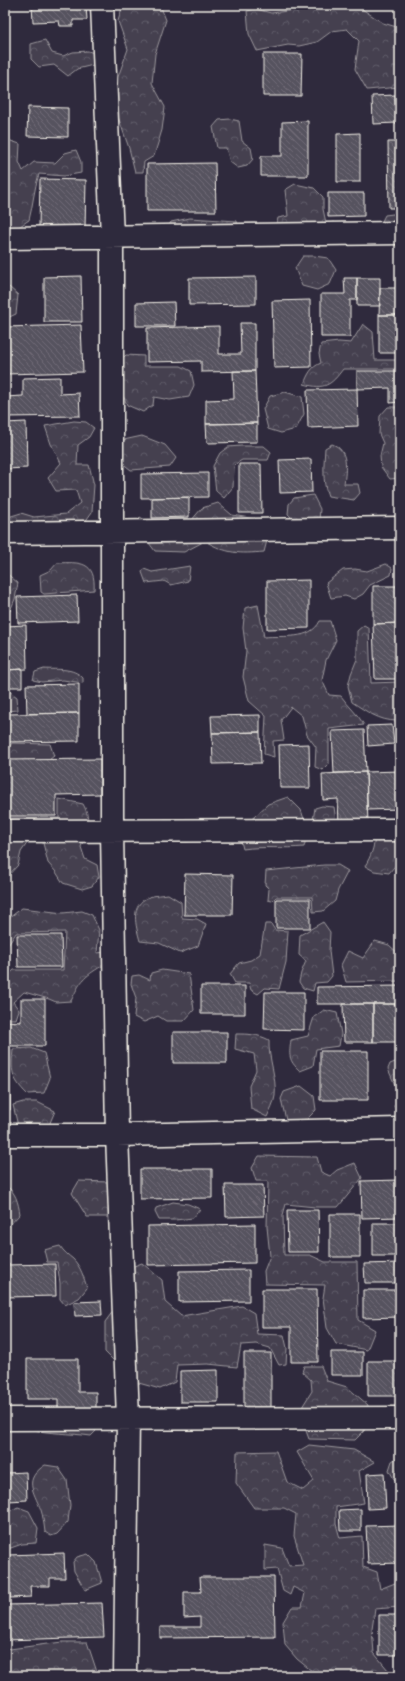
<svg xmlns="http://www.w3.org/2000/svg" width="405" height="1681" font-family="Delius,sans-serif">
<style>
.forest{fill:url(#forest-crowns);stroke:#9c989c}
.building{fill:url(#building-back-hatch);stroke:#f4f1e8}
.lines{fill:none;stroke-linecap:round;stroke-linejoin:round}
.street-casing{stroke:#f4f1e8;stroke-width:25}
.street{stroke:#2f2a3d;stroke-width:22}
</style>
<defs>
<pattern id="forest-crowns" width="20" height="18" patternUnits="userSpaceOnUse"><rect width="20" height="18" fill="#454050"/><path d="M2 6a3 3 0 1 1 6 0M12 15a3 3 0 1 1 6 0" fill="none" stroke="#605c69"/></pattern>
<pattern id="building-back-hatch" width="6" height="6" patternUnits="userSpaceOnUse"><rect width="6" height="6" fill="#56525f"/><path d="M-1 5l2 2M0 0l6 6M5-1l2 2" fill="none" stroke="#6f6b76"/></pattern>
</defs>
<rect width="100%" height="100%" fill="#2f2a3d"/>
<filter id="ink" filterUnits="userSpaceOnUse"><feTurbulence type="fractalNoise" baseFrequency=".025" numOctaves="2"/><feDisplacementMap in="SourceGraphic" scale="8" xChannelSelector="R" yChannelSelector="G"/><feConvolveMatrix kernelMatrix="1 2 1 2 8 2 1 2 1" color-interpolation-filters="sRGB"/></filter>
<g filter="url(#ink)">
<path class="forest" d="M123,5H160L166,20L155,54L152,83L165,107L162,130L154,156L144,162L143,172H135L129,148L116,111L118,77L128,49L118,21Z
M297,5H356L383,23L400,28V90L399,87L367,90L355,69L359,41L347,29L332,31L317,42L299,46L288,45L257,51L249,34L247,11L256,9L271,13L296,10Z
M45,40L52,53L63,56L73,52L88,51L94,53L93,65L77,69L68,76L54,65L39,67L31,59V44Z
M230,119L239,121L242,141L251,148L253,159L247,166L238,168L230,162L226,148H217L213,127L219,120Z
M5,139L20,144L19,162L23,171L34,162L55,163L65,153L76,150L81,162V173L64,176L39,174C34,189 33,205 29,220L17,228L5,226Z
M295,184L314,188L323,197V209L326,223L334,222V228L309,232L304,222L300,229L275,231L278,218L288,216L285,190Z
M393,214H400V241L389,239L382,221L385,215Z
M190,218L237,221L239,240L165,231L171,222Z
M303,256H314L328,258L336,270L330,284L317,290L302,286L295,268Z
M9,287L18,295L16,314L5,319V288Z
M363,324L373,332L375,360H400V369H343C331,385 325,390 304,384C308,374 311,367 321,363L319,354L321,344L339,342L351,343Z
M126,355L144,356V366H181L191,371L194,385L189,397L170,400L154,397L153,405L143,412L127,405L119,385L117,364Z
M285,392L302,397L304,414L296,429L281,433L268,429L263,409L270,396Z
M388,407H400V478L390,479L381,467L380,456L383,443L379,434L380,416Z
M74,421L86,422L94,428L89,437L78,445L77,465H89L94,485L92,512L82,526L26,525L19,522L11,524L7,522L8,517L21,513L34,517L66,514L80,503L76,490L56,491L48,478L61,463L51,444L45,426Z
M142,436L165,445L176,458L170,467L131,470L121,462L119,441Z
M332,444C349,450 346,469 344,484H358L360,493L354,500L328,496C322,481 324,464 325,448Z
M241,446H264L271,452L268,460H242L237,463L234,466L233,487L224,498L216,491L213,466L220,453L228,447Z
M313,495L320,509L319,520L296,522L288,514L289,504L294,498Z
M218,503L232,515L256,519L271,525L264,552C239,554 227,554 205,541L184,552L155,551L137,527V520L140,517L148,522H190L202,508Z
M57,563C80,562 96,561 94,590L44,594L41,592L40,575L51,570Z
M386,564L392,568L391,575L370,585L363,594L354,599L345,596L331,598L326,583L343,570L355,569L367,571Z
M190,566L188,581L171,585L164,581L146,583L142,572L144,569L152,572Z
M5,572L18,583L15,599L10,611L5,613Z
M258,605L264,637C284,635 310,641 320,621H330L336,640L326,660L322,680L329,695L341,696C348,706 358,714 364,725L329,729V764L323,770L315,767L316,747L307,735L302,716L291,707L281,720L284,740L273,741L274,757L264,754L266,716L249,701L243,677L246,651L243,628L245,608Z
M364,625L369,628L371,683L400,682V715L397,721C379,721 366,711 352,702L348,686L351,674L357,659V631Z
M44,669C58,670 73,667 83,678V683L63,680L42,682L33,680L35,672Z
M5,688L17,697L18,710L5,711Z
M12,743L50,744L54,756L40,767L23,769L10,758L9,747Z
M288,797L301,810L308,831L304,847C283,849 263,846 243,849L240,837L244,826L268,804Z
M59,799L83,804C92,820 87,831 81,847L85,859L97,865L99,877L92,886L82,889L63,883L56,872L48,863L42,839H30L21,852L18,865L5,879V818H59Z
M322,806L334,807L337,828L313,820L315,808Z
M400,825V860L389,873L374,871L365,866C371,856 374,848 375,836Z
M324,865H338L348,871L338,890L335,901L323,911L313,912L312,897H276L272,901L268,900L269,889L265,885L266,871Z
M168,894L181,902L182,918L197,919L206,924L198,946L180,953L159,943L140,941C136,926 129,905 149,897C155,895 162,895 168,894Z
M22,908L63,913L82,911L92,915L99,930L97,953L106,952L102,966C83,977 80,982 71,1001L56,1002L49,999L24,992L13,1002L19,1010L16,1019H5V978L14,970H63L65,932L16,933L5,950V921Z
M323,922L330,932L329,951L332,976L327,982L315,983L313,991L303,988L299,982L301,973L306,961L299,955L300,935Z
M265,924H271L275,930L288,931L286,962L279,989L265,988L258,994L251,990L249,983H235L230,974L239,963L251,960L260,954Z
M375,941L389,945L400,955V981L346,982L341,965L348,951L363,958Z
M162,970L189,974L194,1010L184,1021H166L158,1016L144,1022L134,1017L136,998L131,984L132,976L139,975L150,980L151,973Z
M324,1010L337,1013L341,1034L339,1046L316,1049L313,1066L300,1071C288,1060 289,1055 291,1040L308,1036L314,1017Z
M236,1034C247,1034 258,1034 269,1040C268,1059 277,1077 275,1096C274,1103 270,1110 267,1117L251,1109L249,1086L256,1070L254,1054L235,1049Z
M31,1048L44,1053L50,1078L44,1093L27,1094C11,1078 11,1071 13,1049Z
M400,1060V1089L395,1085L388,1069L390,1064Z
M301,1086L314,1096L316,1110L299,1127L286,1120L281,1099L284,1092Z
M399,1098H400V1118L394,1106Z
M23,1102H37L55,1111L49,1125L18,1126L13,1105Z
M259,1156L317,1157L321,1172L330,1176L337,1170L355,1163L362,1178L338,1207H315L286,1204L283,1215L284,1255H310L325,1262H357L358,1320L375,1330L367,1350L336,1344L327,1328L323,1298L325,1285L265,1284L264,1271L270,1256L267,1227L268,1181H256L252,1168Z
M79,1181L109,1182L111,1217H87L72,1193Z
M5,1185C16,1192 18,1202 20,1214L5,1230Z
M173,1202L188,1204L200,1209L193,1218L175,1220H159L155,1212L156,1208Z
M60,1246C64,1252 68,1255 73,1259C81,1267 84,1278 87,1288L79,1298L65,1305L60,1299V1283L57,1262H47L44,1250Z
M142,1263L162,1280L165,1302L181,1316L242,1306L254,1313L257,1334L284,1335L287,1348L286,1364L279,1365L270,1348L256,1344L241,1345L237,1367L208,1364L177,1365L175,1382L160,1389L135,1382L105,1352V1322L133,1284L134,1266Z
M304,1366H321L327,1381L347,1387L368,1405V1427L355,1440L309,1439L302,1420V1407L312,1391L311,1380L302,1372Z
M29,1429H98L91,1436C70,1433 49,1434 29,1429Z
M309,1445L354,1450L375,1462L359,1471L364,1503L336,1507V1524L340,1538L362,1536L363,1567L377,1572L380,1589L400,1581V1607L375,1609L372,1629L374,1653L393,1676H316L313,1672L297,1659L285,1645L283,1622L292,1607H302L305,1593L293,1587L290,1595L283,1591L277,1569L265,1570V1545L282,1548L289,1566L303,1565L294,1536L296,1514L284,1508H254L236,1483L237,1452L276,1451L287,1482L303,1490L314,1481L297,1452Z
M400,1456V1482L394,1479L389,1470L392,1461Z
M45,1465L58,1467L67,1480L70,1505L68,1522L57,1534L51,1536L45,1532C44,1524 43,1516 41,1510C33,1490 23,1480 45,1465Z
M18,1507L29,1511L38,1528L36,1543L22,1544L5,1550V1513Z
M88,1554L96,1562L102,1583L85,1590L74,1571L73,1562L77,1557Z
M62,1642H87L97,1672V1676H5V1647L10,1649Z
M147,1669L164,1671L168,1676H135Z"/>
<path class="building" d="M32,5H86L87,20H73V26H60L59,21L33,22Z
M259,5H292V6H259Z
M263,54H302L301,96H263Z
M396,95L397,123L373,124L372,96Z
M28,107L68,108V137L27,136Z
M308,121V176H261V156H282V122Z
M360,133V182H337V134Z
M388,142H400V208H389Z
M215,163L216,211H147V164Z
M40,179L86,180L85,228L39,226Z
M328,193H364V216L328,217Z
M81,276L82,322H44V277Z
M256,277V304L189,305V278Z
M344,278H357V300H350V337H321V294H345Z
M357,278H380V306H357Z
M380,288H400V315H379Z
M310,300L311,367L274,368L272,301Z
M174,302L175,326H136V303Z
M379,315H400V353H379Z
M240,323H255V371L201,372V361L147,362V328L219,326V354H241Z
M81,325L83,372L5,374V327Z
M233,371H255L257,423L206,424V400L234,399Z
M357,371H400V402L390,403V388L357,389Z
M60,377V394L79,393L80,416L5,417V397L23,396V378Z
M357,389L358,426L308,428L307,390Z
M26,422L27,468L5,469V423Z
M257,423V442L207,443L206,424Z
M311,459L312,492L280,493L279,460Z
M239,464H261L262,513H239Z
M208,473V497L141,498V474Z
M189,497V517L152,518V498Z
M309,580V628L267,629V581Z
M373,586H400V623L373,624Z
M77,595L78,621L18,623L17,597Z
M400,623V679H375L373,624Z
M26,625L27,669L5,670V626Z
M22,669V687H7V670Z
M79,684V713L27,714L26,685Z
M79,713V741L5,742V714Z
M260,715V732L212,733L211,716Z
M392,725L394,744L368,746L367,726Z
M364,730L366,772L334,773L332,731Z
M260,732L261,763L213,764L212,733Z
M309,744L310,788H280L279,745Z
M100,759V794L56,795V816H5V760Z
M400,771V809L367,810L366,772Z
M366,772L368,823L339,825L338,799L323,800L322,774Z
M185,874L233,875L232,915H184Z
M276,899H310V928H276Z
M17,935H61L62,967H18Z
M201,986H245V1014H201Z
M400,986V1004H317V987Z
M265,992H304V1030L264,1029Z
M21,999H45V1046H5V1021L21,1022Z
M343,1004H373V1042H344Z
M373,1004H400V1042H373Z
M173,1032H227V1063H173Z
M5,1049H10V1110H5Z
M320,1051H368V1100H320Z
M140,1169H212V1198L140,1199Z
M400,1180V1217L362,1218L361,1181Z
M225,1185H263L264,1216L226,1217Z
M287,1210H318L319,1252H288Z
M330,1214H360V1257H330Z
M373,1223H400V1256H373Z
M255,1224V1263L148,1265V1226Z
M400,1263V1283H365L364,1264Z
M55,1264L56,1296L5,1297V1265Z
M249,1270V1301L179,1302V1271Z
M262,1289H317L318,1362H291V1327H262Z
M363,1290H400V1317L363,1318Z
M101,1301L102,1315L75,1316L74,1302Z
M331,1352H363V1375H331Z
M244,1353H271V1409H244Z
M27,1359H78V1392H96V1414L58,1415V1399H27Z
M368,1361H400V1396H368Z
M218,1370V1402H180V1371Z
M26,1472L27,1500L8,1501L7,1473Z
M384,1473L386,1508L368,1509L367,1474Z
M361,1509V1531H340L339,1510Z
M400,1525V1563L368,1564L366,1526Z
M64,1553L65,1578H50V1586H30L31,1597L10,1598L8,1555Z
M200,1577H274L275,1637L160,1638V1627H200V1617L184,1618V1592H201Z
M102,1603L104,1637L5,1640V1605Z
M379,1615H400V1655H379Z"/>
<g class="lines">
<g class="street-casing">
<path id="street" d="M102,5L112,237V831L117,1135L128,1418L125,1676
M5,238L400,233
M5,533L400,528
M5,831L400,830
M5,1135H117L400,1129
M5,1419L400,1418"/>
</g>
<use href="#street" class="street"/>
</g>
</g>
<rect width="405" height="1681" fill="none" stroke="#2f2a3d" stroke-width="20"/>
<rect x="10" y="10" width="385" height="1661" fill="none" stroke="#f4f1e8" stroke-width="1.5" filter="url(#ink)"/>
</svg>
